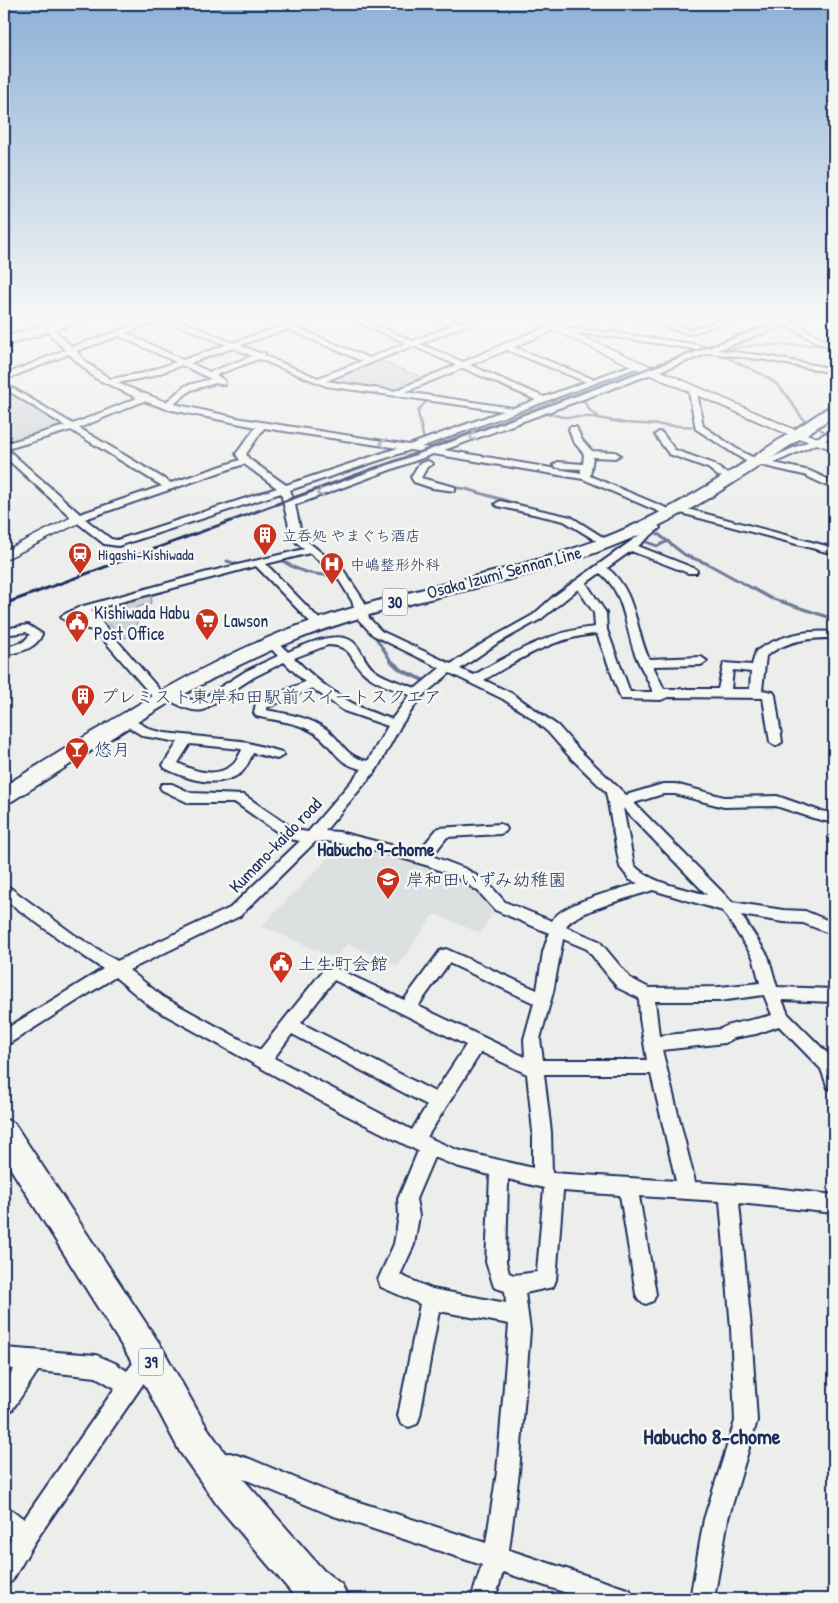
<svg xmlns="http://www.w3.org/2000/svg" width="838" height="1603" font-family="'Patrick Hand','Klee One',sans-serif">
<style>
.built{fill:#dde0e1}
.green{fill:#ced2d7;stroke:#74809a}
.lines{fill:none;stroke-linecap:round;stroke-linejoin:round}
.stream-far3{stroke:#6e7a96;stroke-width:2.5}
.stream-far2{stroke:#6e7a96;stroke-width:3}
.stream-far1{stroke:#6e7a96;stroke-width:4}
.stream{stroke:#6e7a96;stroke-width:4.5}
.minor-casing{stroke:#1b2f5e;stroke-width:4}
.tertiary-casing{stroke:#1b2f5e;stroke-width:3}
.primary-casing{stroke:#1b2f5e;stroke-width:4}
.trunk-casing{stroke:#1b2f5e;stroke-width:4}
.minor{fill:#f6f6f2;fill-rule:evenodd}
.tertiary{fill:#f6f6f2;fill-rule:evenodd}
.primary{fill:#f6f6f2;fill-rule:evenodd}
.trunk{fill:#f6f6f2;fill-rule:evenodd}
.rail-far1{stroke:#1b2f5e;stroke-width:2.5}
.rail{stroke:#1b2f5e;stroke-width:3}
.oneway{stroke:#8892a8}
.labels{text-anchor:middle;dominant-baseline:central;stroke-width:5;stroke-linejoin:round;paint-order:stroke}
.far-poi-label{font-size:15px;fill:#1b2f5e;stroke:#f6f6f2;text-anchor:start}
.shield{fill:#f6f6f2;stroke:#5d6b8a;stroke-width:1}
.shield-label{font-size:16px;font-weight:bold;fill:#1b2f5e}
.street-label{font-size:18px;fill:#1b2f5e;stroke:#f6f6f2}
.poi-label{font-size:18px;fill:#1b2f5e;stroke:#f6f6f2;text-anchor:start}
.neighbourhood-label{font-size:19px;font-weight:bold;fill:#1b2f5e;stroke:#f6f6f2}
.near-neighbourhood-label{font-size:22px;font-weight:bold;fill:#1b2f5e;stroke:#f6f6f2}
</style>
<rect width="100%" height="100%" fill="#edeeec"/>
<filter id="ink" filterUnits="userSpaceOnUse"><feTurbulence type="fractalNoise" baseFrequency=".02" numOctaves="2"/><feDisplacementMap in="SourceGraphic" scale="10" xChannelSelector="R" yChannelSelector="G"/><feConvolveMatrix kernelMatrix="1 2 1 2 8 2 1 2 1" color-interpolation-filters="sRGB"/></filter>
<g filter="url(#ink)">
<path class="built" d="M344,842L425,862L468,881L497,908L480,933L434,914L398,966L348,944L335,958L261,926Z"/>
<path class="green" d="M379,360L425,379L398,390H391L333,382L329,379Z
M15,394L68,427L4,445V397Z
M152,593L151,603L138,607L135,613L138,628L133,635L122,639L96,609Z"/>
<g class="lines">
<path class="stream-far3" d="M618,316L620,320L614,330L620,334
M717,351L755,345H828
M721,354C741,367 768,372 784,392C793,402 797,414 807,423
M583,399L591,412L598,416
M546,413L563,417H592L625,423L697,427
M816,427L829,434
M424,440L418,413L419,409L428,400
M425,457L426,467"/>
<path class="stream-far2" d="M451,487L466,489L531,508
M550,513L570,518
M658,534L685,555L708,564L770,598L834,619
M644,541L658,546L668,541
M280,559C298,572 315,576 337,575L339,578
M227,561L236,564
M367,628L376,638L391,661"/>
<path class="stream-far1" d="M390,660L401,670L425,681
M460,669L475,676
M518,698L544,715L551,722
M575,746L590,761"/>
<path class="stream" d="M741,914L764,950
M822,1048L834,1057"/>
<g class="minor-casing">
<path id="minor" d="M21,316C43,315 58,333 72,347L161,316H171L233,343L281,326L259,316H269L288,324L312,316H323L295,327L369,358L406,343L345,316H355L413,341L452,325L431,316H441L459,323L477,316H487L420,344L463,362C504,345 563,314 607,316L562,328L616,333L693,344L708,348L796,316H806L792,322L824,340L834,343V347L818,343L785,325L717,350L766,356L834,369V373L766,360L709,353L444,450L581,473V469L558,468L553,465L558,462L583,464L584,454L573,441L569,429L570,427H576L582,440L592,451L615,452L620,455L615,458L593,457L590,476L676,512V508L680,507L834,548V554L677,512V516H669L583,479L433,454L295,505L302,537L344,571L364,601L369,618L381,631L451,664L488,640L533,615L553,597L648,529L647,524L652,521L656,522L660,528L638,546L696,569L697,571L696,573H688L631,551L607,568C636,590 635,629 649,659L701,657L707,661L701,665L653,666L664,689H718L724,663L752,665L756,651C781,635 805,630 834,632V638C808,638 788,640 766,656L762,690L773,692L775,695L782,742L776,746L770,742L763,698L668,697L661,700L621,699L597,634C554,637 520,659 484,680L511,693L558,726L579,750L626,795L663,784H675L724,797L777,796L820,811L834,813V823L813,818L776,806L724,807L675,794H663L634,803L732,902L783,910L805,911L834,923V935L803,923L783,922L741,915L768,956L777,987L834,989V1002L782,1000L788,1014L834,1060V1090L828,1088L821,1069L779,1026L756,1034L734,1038L725,1043L662,1050L695,1182L756,1186L834,1195V1213L739,1203L751,1328L757,1421L728,1519L714,1599H690L704,1519L735,1421L731,1328L720,1201L639,1196L656,1294L653,1301L646,1304L639,1301L636,1294L620,1195L563,1191L556,1280L553,1287L525,1293L530,1330L519,1472L509,1550L621,1587L630,1590L633,1599H585L503,1572L495,1599H471L482,1565L331,1515L249,1481L230,1475L217,1476L209,1473L206,1465L209,1457L217,1454L230,1453L250,1459L331,1493L486,1543L497,1472L509,1324L439,1311L420,1416L417,1424L409,1427L401,1424L398,1416L420,1304L381,1287L378,1280L394,1244L399,1216L398,1199L418,1151L344,1114L151,1007L115,977L10,1043L4,1045V1030L103,969L66,944L4,899V886L9,887L76,936L117,961L230,908L300,841L286,838L236,803H189L162,790L160,787L162,784H172L191,793L244,795L295,830L308,832L362,769C333,763 335,745 313,732C295,721 275,721 256,716L254,713L256,703L305,682L284,662L254,677L203,710C192,713 177,704 167,699L166,703H158L96,631L69,624L61,617L63,615L80,607L204,573L304,549L292,538L281,493L118,546L104,544L74,520L4,456V444L65,426L4,388V383L73,424L137,398L95,378L69,354L4,380V375L65,350L46,330ZM164,319L226,345L183,360L126,333ZM288,329L362,361L318,378L265,356V353H259L240,345ZM557,329L561,332L616,337L700,350L432,448L421,447L642,366L635,364L593,379L514,347ZM119,336L176,362L144,373L110,379L87,363L76,351ZM413,346L456,365L394,391L326,381ZM233,348L252,356L210,372L190,363ZM507,350L586,382L544,397L470,365ZM259,359L326,386L503,411L409,445L242,419L174,404L191,390L216,383L225,385V381L216,375ZM182,365L211,379L185,386L166,402L117,383L149,377ZM463,368L536,400L513,408L405,392ZM144,401L167,409L256,427L236,454L240,460L171,483L79,428ZM264,428L398,448L286,485L249,459L246,454ZM71,430L162,486L80,514L7,449ZM410,450L422,452L293,499L290,490ZM244,464L277,488L117,540L111,539L85,519ZM310,553L336,575L352,601L358,619L373,635L440,668L416,688C402,683 386,679 374,670C365,663 363,653 356,645C342,627 304,645 288,652L276,641L272,639L266,643L278,656L246,671L197,702L170,691L164,695L91,610L256,566L315,627H323L325,625L323,623L266,564ZM600,573C625,592 625,627 635,654C640,667 648,679 653,692H630L607,630L606,613L586,583ZM578,589L594,613L595,627C550,631 513,653 474,675L460,669L496,644L541,619ZM82,614L89,622L75,618ZM328,645C356,646 348,662 368,676C380,685 396,690 410,695L392,719C352,708 323,687 294,658ZM733,670L751,672L750,689H731ZM450,673L503,699L529,716L548,732L569,756L606,792L620,867L630,880L638,883C617,891 562,902 552,921L505,902L488,883L466,869L432,856L447,837L500,834L505,832L507,829L505,826L500,824L438,828L418,852L339,832L325,831L377,769L401,725L422,696ZM312,688L344,711L388,726L368,761C344,757 343,741 326,729C309,717 287,714 266,710V708ZM623,808L707,895C684,888 651,884 634,865ZM327,841L374,850L429,866L456,877L478,891L495,910L549,933L543,952L537,990L446,949L440,951L404,1000L331,966L325,968L260,1050L163,997L129,970L240,916L315,842ZM653,890L723,911L753,957L760,983L719,987L649,988L630,978L599,941L566,927C572,912 636,896 653,890ZM563,939L587,949L618,988L639,998L640,1019L647,1060H543L540,1039L553,992ZM449,963L534,1003L524,1039L525,1057L418,1006ZM334,980L466,1045L435,1092L301,1023ZM764,995L772,1015C760,1019 729,1023 721,1029L659,1036L655,1001H719ZM292,1034L427,1105L412,1130L274,1058ZM481,1052L527,1074L533,1132V1168L457,1150L427,1137ZM544,1074H651L676,1181L552,1173L551,1132ZM434,1157L456,1166L490,1175L486,1262L494,1287L505,1291L506,1303L432,1289L400,1275L414,1245L419,1216L416,1199ZM508,1179L544,1188L537,1272L514,1275L509,1273L506,1262Z
M628,316C638,315 648,320 656,320C664,319 671,316 680,316L664,322L690,330L731,316H742L690,334Z
M692,387L699,389L697,392L703,426C722,438 741,455 764,461L834,430V436L774,463L810,471L834,482V489L804,475L747,462L696,429L689,392Z
M659,432L662,433L675,450L714,464L724,472L736,474L738,476L733,479L718,476L708,468L669,454L655,435Z
M428,461L433,464L427,467L421,478L455,487V491L432,488L414,482L411,477L419,464Z
M500,501L571,517L612,543L611,545H603L564,521L497,506L495,504Z
M28,625L42,634C36,650 18,652 4,655V648L23,642L30,635L26,632L4,635V629Z
M126,716L152,730L165,733L241,741L282,752L284,755L277,759L253,753C250,759 246,769 241,773C217,789 188,780 165,768L163,765L178,742L143,736L122,723L120,720ZM190,744L241,749L242,750C239,755 236,763 231,766C215,778 193,771 178,763Z
M4,1348L96,1355L115,1363L127,1371L142,1351L149,1348L156,1351L159,1358L156,1365L34,1543L12,1581L4,1585V1551L11,1538L4,1532V1507L12,1510L24,1519L115,1388L96,1377L38,1371L12,1410L4,1413V1384L14,1369L4,1368Z"/>
</g>
<g class="tertiary-casing">
<path id="tertiary" d="M524,316H536L800,432L834,443V450L792,436L646,373Z
M78,514L83,515L84,518L83,521L4,560V551Z"/>
</g>
<g class="primary-casing">
<path id="primary" d="M834,406V416C763,463 693,515 613,546C508,588 395,599 291,642C191,682 103,745 12,801L4,804V786C93,733 180,674 277,634C380,592 493,579 598,540C682,509 755,455 829,407Z
M4,1119L14,1123L161,1346L206,1426L244,1480L323,1570L342,1585L348,1599H297L218,1506L180,1452L137,1370L4,1158Z"/>
</g>
<g class="trunk-casing">
<path id="trunk" d="M71,316H89L88,319L4,346V338Z"/>
</g>
<use href="#minor" class="minor"/>
<use href="#tertiary" class="tertiary"/>
<use href="#primary" class="primary"/>
<use href="#trunk" class="trunk"/>
<path class="rail-far1" d="M374,469L791,316"/>
<path class="rail" d="M4,604L378,467"/>
</g>
<defs><path id="oneway-chevron" d="M-2-3.5L2.5 0L-2 3.5" fill="none" stroke-width="1.6" stroke-linecap="round" stroke-linejoin="round" transform="scale(1.25)"/></defs>
<g class="oneway">
<use href="#oneway-chevron" transform="translate(473 437) rotate(161)"/>
<use href="#oneway-chevron" transform="translate(383 443) rotate(-170)"/>
<use href="#oneway-chevron" transform="translate(320 493) rotate(160)"/>
</g>
</g>
<linearGradient id="sky" x2="0" y2="1"><stop stop-color="#8db1d6"/><stop offset="0.59" stop-color="#f7f7f6"/><stop offset="1" stop-color="#f7f7f6" stop-opacity="0"/></linearGradient>
<rect width="838" height="540" fill="url(#sky)"/>
<defs>
<g id="building-pin" transform="scale(1.25)"><path d="M0 17L-7.5 6A9.5 9.5 0 1 1 7.5 6Z" fill="#c8321e" stroke="#f6f6f2"/><path d="M-4-6H4V6H1V3H-1V6H-4ZM-2.5-4.3h1.7v1.8h-1.7ZM.8-4.3h1.7v1.8H.8ZM-2.5-1h1.7V.8h-1.7ZM.8-1h1.7V.8H.8Z" fill="#fff"/></g>
<g id="station-pin" transform="scale(1.25)"><path d="M0 17L-7.5 6A9.5 9.5 0 1 1 7.5 6Z" fill="#c8321e" stroke="#f6f6f2"/><path d="M-3-6H3Q5-6 5-4V2Q5 4 3 4L4.5 6H3L1.5 4h-3L-3 6H-4.5L-3 4Q-5 4-5 2V-4Q-5-6-3-6ZM-3.5-4v3h7v-3ZM-3.5 1v1.5H-2V1ZM2 1v1.5H3.5V1Z" fill="#fff"/></g>
<g id="hospital-pin" transform="scale(1.25)"><path d="M0 17L-7.5 6A9.5 9.5 0 1 1 7.5 6Z" fill="#c8321e" stroke="#f6f6f2"/><path d="M-5-5h3v3.5h4V-5h3V5h-3V1.5h-4V5h-3Z" fill="#fff"/></g>
<g id="supermarket-pin" transform="scale(1.25)"><path d="M0 17L-7.5 6A9.5 9.5 0 1 1 7.5 6Z" fill="#c8321e" stroke="#f6f6f2"/><path d="M-6-5.5h2.5l.6 2H6L4.5 2H-2.5L-4.4-4H-6ZM-1.5 3.2a1.3 1.3 0 1 0 .1 0ZM3 3.2a1.3 1.3 0 1 0 .1 0Z" fill="#fff"/></g>
<g id="civic-pin" transform="scale(1.25)"><path d="M0 17L-7.5 6A9.5 9.5 0 1 1 7.5 6Z" fill="#c8321e" stroke="#f6f6f2"/><path d="M-.6-6.5H3V-4.5H.6V-3L4-1V1h2V6H-6V1h2V-1L-.6-3ZM-1.2 2.5V6h2.4V2.5Z" fill="#fff"/></g>
<g id="bar-pin" transform="scale(1.25)"><path d="M0 17L-7.5 6A9.5 9.5 0 1 1 7.5 6Z" fill="#c8321e" stroke="#f6f6f2"/><path d="M-6-5H6L.8 .8V4.5H3.5V6h-7V4.5H-.8V.8Z" fill="#fff"/></g>
<g id="school-pin" transform="scale(1.25)"><path d="M0 17L-7.5 6A9.5 9.5 0 1 1 7.5 6Z" fill="#c8321e" stroke="#f6f6f2"/><path d="M0-5L7-2L0 1L-7-2ZM-4 1L0 2.5L4 1V4Q0 6-4 4Z" fill="#fff"/></g>
</defs>
<g fill-rule="evenodd">
<use href="#building-pin" x="265" y="535"/>
<use href="#station-pin" x="80" y="554"/>
<use href="#hospital-pin" x="332" y="564"/>
<use href="#supermarket-pin" x="207" y="620"/>
<use href="#civic-pin" x="77" y="622"/>
<use href="#building-pin" x="83" y="696"/>
<use href="#bar-pin" x="77" y="749"/>
<use href="#school-pin" x="388" y="879"/>
<use href="#civic-pin" x="281" y="963"/>
</g>
<g class="labels">
<g class="far-poi-label">
<text x="282" y="535">立呑処 やまぐち酒店</text>
<text x="98" y="554">Higashi-Kishiwada</text>
<text x="350" y="564">中嶋整形外科</text>
</g>
<g class="shield">
<rect x="382.5" y="588.5" width="25" height="27" rx="4"/>
<rect x="138.5" y="1348.5" width="25" height="27" rx="4"/>
</g>
<g class="shield-label">
<text x="395" y="602">30</text>
<text x="151" y="1362">39</text>
</g>
<g class="street-label">
<text transform="translate(504 572) rotate(-15)">Osaka Izumi Sennan Line</text>
<text transform="translate(275 845) rotate(-46)">Kumano-kaido road</text>
</g>
<g class="poi-label">
<text x="94" y="612">Kishiwada Habu<tspan x="94" dy="21">Post Office</tspan></text>
<text x="224" y="620">Lawson</text>
<text x="100" y="696">プレミスト東岸和田駅前スイートスクエア</text>
<text x="94" y="749">悠月</text>
<text x="406" y="879">岸和田いずみ幼稚園</text>
<text x="298" y="963">土生町会館</text>
</g>
<g class="neighbourhood-label">
<text x="376" y="849">Habucho 9-chome</text>
</g>
<g class="near-neighbourhood-label">
<text x="712" y="1436">Habucho 8-chome</text>
</g>
</g>
<rect width="838" height="1603" fill="none" stroke="#f6f6f2" stroke-width="20"/>
<rect x="10" y="10" width="818" height="1583" fill="none" stroke="#1b2f5e" stroke-width="2" filter="url(#ink)"/>
</svg>
